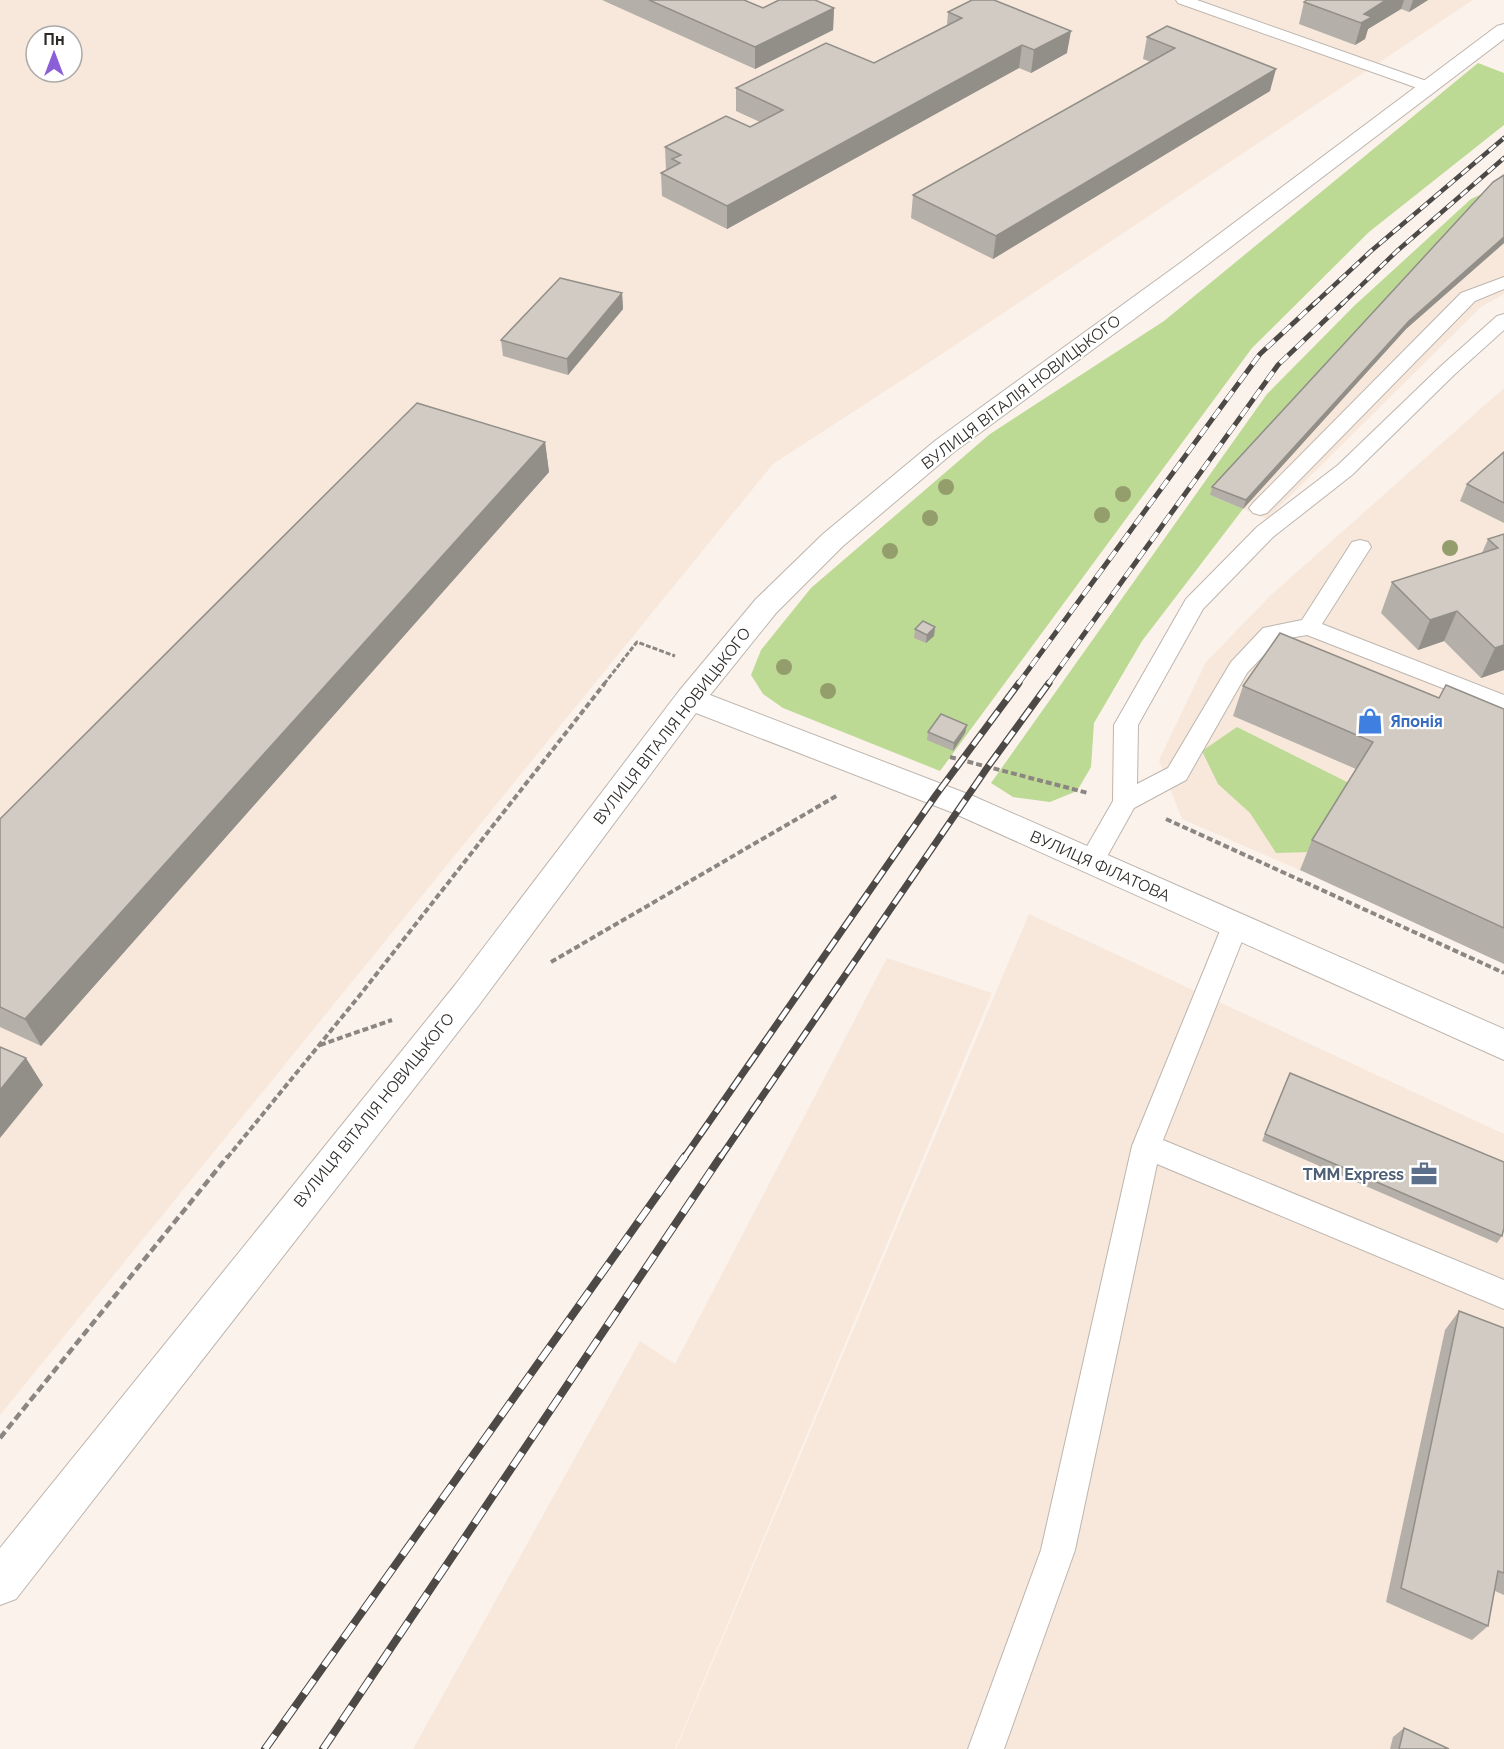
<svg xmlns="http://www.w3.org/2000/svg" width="1504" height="1749" font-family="Raleway,sans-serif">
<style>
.built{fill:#f7e8db;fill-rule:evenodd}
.green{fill:#bdda94}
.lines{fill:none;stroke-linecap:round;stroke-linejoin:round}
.service-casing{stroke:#bdb5ae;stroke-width:2}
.minor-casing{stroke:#bdb5ae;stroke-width:2}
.path-far2{stroke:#8c8682;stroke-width:3;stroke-dasharray:5 2;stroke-linecap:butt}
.path-far1{stroke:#8c8682;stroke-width:4;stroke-dasharray:6 3;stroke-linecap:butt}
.path{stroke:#8c8682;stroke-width:4.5;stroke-dasharray:8 4;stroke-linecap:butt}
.service{fill:#fff;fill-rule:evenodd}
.minor{fill:#fff;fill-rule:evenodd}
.rail-far3-casing{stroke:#4d4946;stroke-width:4.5}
.rail-far2-casing{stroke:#4d4946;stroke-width:5}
.rail-far1-casing{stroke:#4d4946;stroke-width:7}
.rail-casing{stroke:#4d4946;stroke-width:8}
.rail-far3{stroke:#fff;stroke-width:3;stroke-dasharray:9;stroke-linecap:butt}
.rail-far2{stroke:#fff;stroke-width:4;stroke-dasharray:11;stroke-linecap:butt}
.rail-far1{stroke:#fff;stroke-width:4.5;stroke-dasharray:14;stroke-linecap:butt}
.rail{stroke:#fff;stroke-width:6;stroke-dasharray:17;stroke-linecap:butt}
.tree{fill:#949e6c}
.wall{fill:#b4afa8}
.shaded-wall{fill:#928e88}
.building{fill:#d1cbc3;stroke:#928e88;stroke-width:1.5}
.labels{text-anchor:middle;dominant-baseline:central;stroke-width:4.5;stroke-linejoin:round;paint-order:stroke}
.street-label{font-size:16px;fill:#2d2a27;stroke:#fff}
.shop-label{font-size:16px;font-weight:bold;fill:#366cbe;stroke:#fff;text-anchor:start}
.service-label{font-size:16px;font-weight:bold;fill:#4e5e75;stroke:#fff;text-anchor:end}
</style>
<rect width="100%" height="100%" fill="#fbf2ec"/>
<path class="built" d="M0,0H1473L942,354L773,464L0,1415ZM36,36H72V72H36Z
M1504,176V294L1481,307L1267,519L1210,495Z
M1504,388V964L1300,870L1182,819L1159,760L1206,662L1271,595Z
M1029,914L1504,1134V1749H676Z
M887,958L992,993L675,1749H413L640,1341L675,1364Z"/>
<path class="green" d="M1478,63L1504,73V125L1369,232L1252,348L940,771L783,708L763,694L751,675L761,650L811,588L990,434L1164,321Z
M1490,190L1210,495L1243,509L1142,641L1094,723L1091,767L1077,791L1050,802L1013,797L991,783L1267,394L1354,306L1471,199Z
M1237,727L1353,785L1312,852L1276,853L1250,813L1218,784L1202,751Z"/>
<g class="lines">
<g class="service-casing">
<path id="service" d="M1176,0H1197L1435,84L1437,87L1435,90H1423L1178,3Z
M1504,277V289L1475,301L1267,513L1260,515L1253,513L1249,508L1253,503L1461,293Z
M1504,314V330L1455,374L1352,475L1273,537L1203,609L1138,725L1137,784L1168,768L1231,662L1263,628L1302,620L1352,542L1360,540L1368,542L1371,547L1322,624L1504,695V712L1307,635L1278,640L1247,673L1186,780L1134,808L1100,869L1091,872L1082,869L1078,862L1113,801L1114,725L1186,599L1257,527L1338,465L1441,366L1497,316Z
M1235,916L1244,919L1248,926L1163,1140L1504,1280V1309L1157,1164L1075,1550L1004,1749H968L1041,1550L1132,1146L1222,926L1226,919Z"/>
</g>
<g class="minor-casing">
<path id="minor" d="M1504,24V39L1199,271L954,452L843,546L776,613L710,695L973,796L1504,1029V1060L951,812L696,713L479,1005L16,1599L0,1605V1548L455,985L679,691L756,599L823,534L936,440L1183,261L1497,26Z"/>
</g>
<path class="path-far2" d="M604,684L637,642L675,656"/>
<path class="path-far1" d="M950,757L1088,793
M1166,819L1504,973
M551,962L838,795
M320,1045L392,1020
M227,1158L360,995L605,683"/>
<path class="path" d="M0,1438L228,1156"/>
<use href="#service" class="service"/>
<use href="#minor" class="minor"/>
<g class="rail-far3-casing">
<path id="rail-far3" d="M1313,305L1371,251L1504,138
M1341,305L1397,251L1504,158"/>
</g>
<g class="rail-far2-casing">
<path id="rail-far2" d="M1018,684L1260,354L1315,303
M1048,684L1278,365L1343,303"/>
</g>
<g class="rail-far1-casing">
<path id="rail-far1" d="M684,1158L936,795L1019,683
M720,1158L987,768L1049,683"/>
</g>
<g class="rail-casing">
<path id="rail" d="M265,1749L685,1156
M323,1749L721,1156"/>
</g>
<use href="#rail-far3" class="rail-far3"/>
<use href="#rail-far2" class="rail-far2"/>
<use href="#rail-far1" class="rail-far1"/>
<use href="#rail" class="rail"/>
</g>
<g class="tree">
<circle cx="946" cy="487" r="8"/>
<circle cx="1123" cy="494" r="8"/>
<circle cx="1102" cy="515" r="8"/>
<circle cx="930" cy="518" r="8"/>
<circle cx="1450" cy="548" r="8"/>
<circle cx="890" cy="551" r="8"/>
<circle cx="784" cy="667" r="8"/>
<circle cx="828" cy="691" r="8"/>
</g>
<path class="wall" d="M602,0H744L763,8H834L833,30L755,69Z
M1307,0H1428L1409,12L1401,9L1368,29L1365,39L1355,45L1299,24L1304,2Z
M948,12L1067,53L1031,73L1019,68L727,229L662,196L661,173L666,170L665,147L750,127L760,122L736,111V88L874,63L947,25Z
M1167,26L1270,91L993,259L911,218L913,195L1151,62L1143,59L1147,37Z
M1504,175V243L1406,329L1243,509L1210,495L1212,487Z
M622,293L623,309L568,375L503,356L501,340Z
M545,442L549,472L41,1046L0,1027V819Z
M1504,452V523L1460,501L1467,484Z
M1504,534V670L1481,678L1444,641L1418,650L1381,613L1392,582L1482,553L1488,539Z
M935,627L934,636L926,643L914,638L915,629Z
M1243,686L1439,698L1504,709V964L1300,870L1312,840L1356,769L1233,716Z
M967,725L965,733L953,751L927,740L928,732Z
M1290,1073L1502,1236L1497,1243L1262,1141Z
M1459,1311L1504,1328V1595L1495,1591L1488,1626L1472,1640L1386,1602L1445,1330Z
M1404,1728L1449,1749H1390L1393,1737Z"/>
<path class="shaded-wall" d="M1386,0H1404L1401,9L1368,29L1365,39L1355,45L1364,14Z
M1413,0H1428L1409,12Z
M834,8L833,30L755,69V47Z
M1071,31L1067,53L1031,73L1034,50Z
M1022,45L1019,68L727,229V206Z
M1276,69L1270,91L993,259L996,236Z
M1504,237V243L1406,329L1243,509L1246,500L1409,321Z
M622,293L623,309L568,375L567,359Z
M545,442L549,472L41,1046L25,1019Z
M1457,611L1444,641L1418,650L1430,620Z
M935,627L934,636L926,643L927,635Z
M1504,645V670L1481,678L1495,648Z
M967,725L965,733L953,751L954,743Z
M26,1058L43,1085L0,1138V1090Z"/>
<path class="building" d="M649,0H744L763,8L779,0H815L834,8L755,47Z
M972,0H994L1071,31L1034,50L1022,45L727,206L661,173L680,163L672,159L681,155L665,147L726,116L750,127L783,110L736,88L826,43L874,63L962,18L948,12Z
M1307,0H1386L1364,14L1372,17L1361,23L1304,2Z
M1167,26L1276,69L996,236L913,195L1175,48L1147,37Z
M1504,175V237L1409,321L1246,500L1212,487L1493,182Z
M560,278L622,293L567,359L501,340Z
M417,403L545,442L25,1019L0,1007V819Z
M1504,452V503L1467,484Z
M1504,534V645L1495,648L1457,611L1430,620L1392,582L1498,548L1488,539Z
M923,621L935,627L927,635L915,629Z
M1280,633L1439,698L1446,685L1504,709V928L1312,840L1373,742L1243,686Z
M941,714L967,725L954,743L928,732Z
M0,1047L26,1058L0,1090Z
M1290,1073L1504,1162V1228L1502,1236L1265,1134Z
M1459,1311L1504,1328V1573L1498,1571L1488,1626L1401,1588Z
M1404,1728L1449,1749H1399Z"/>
<defs>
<g id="shop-bare" transform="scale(2.07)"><path d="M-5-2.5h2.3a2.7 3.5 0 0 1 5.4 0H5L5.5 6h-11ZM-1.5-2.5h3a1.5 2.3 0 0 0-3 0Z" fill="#3f7fe0" stroke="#fff" stroke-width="2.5" paint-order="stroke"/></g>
<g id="office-bare" transform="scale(2.07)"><path d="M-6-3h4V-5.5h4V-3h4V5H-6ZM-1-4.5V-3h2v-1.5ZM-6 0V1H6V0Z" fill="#5c6f8a" stroke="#fff" stroke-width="2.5" paint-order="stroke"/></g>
</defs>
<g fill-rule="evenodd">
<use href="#shop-bare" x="1370" y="721"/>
<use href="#office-bare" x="1424" y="1174"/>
</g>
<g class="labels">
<g class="street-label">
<text transform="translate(1021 392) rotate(-37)">ВУЛИЦЯ ВІТАЛІЯ НОВИЦЬКОГО</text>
<text transform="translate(672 726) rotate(-52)">ВУЛИЦЯ ВІТАЛІЯ НОВИЦЬКОГО</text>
<text transform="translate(1100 866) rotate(24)">ВУЛИЦЯ ФІЛАТОВА</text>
<text transform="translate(374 1110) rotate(-51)">ВУЛИЦЯ ВІТАЛІЯ НОВИЦЬКОГО</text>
</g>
<g class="shop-label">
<text x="1390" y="721">Японія</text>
</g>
<g class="service-label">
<text x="1404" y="1174">TMM Express</text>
</g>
</g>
<g transform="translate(54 54)"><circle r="28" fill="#ffffff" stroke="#abaaa9" stroke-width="1.5"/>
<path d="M0-4.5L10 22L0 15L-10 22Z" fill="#8b5fd8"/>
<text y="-9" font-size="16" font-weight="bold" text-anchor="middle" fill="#2d2a27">Пн</text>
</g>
</svg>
